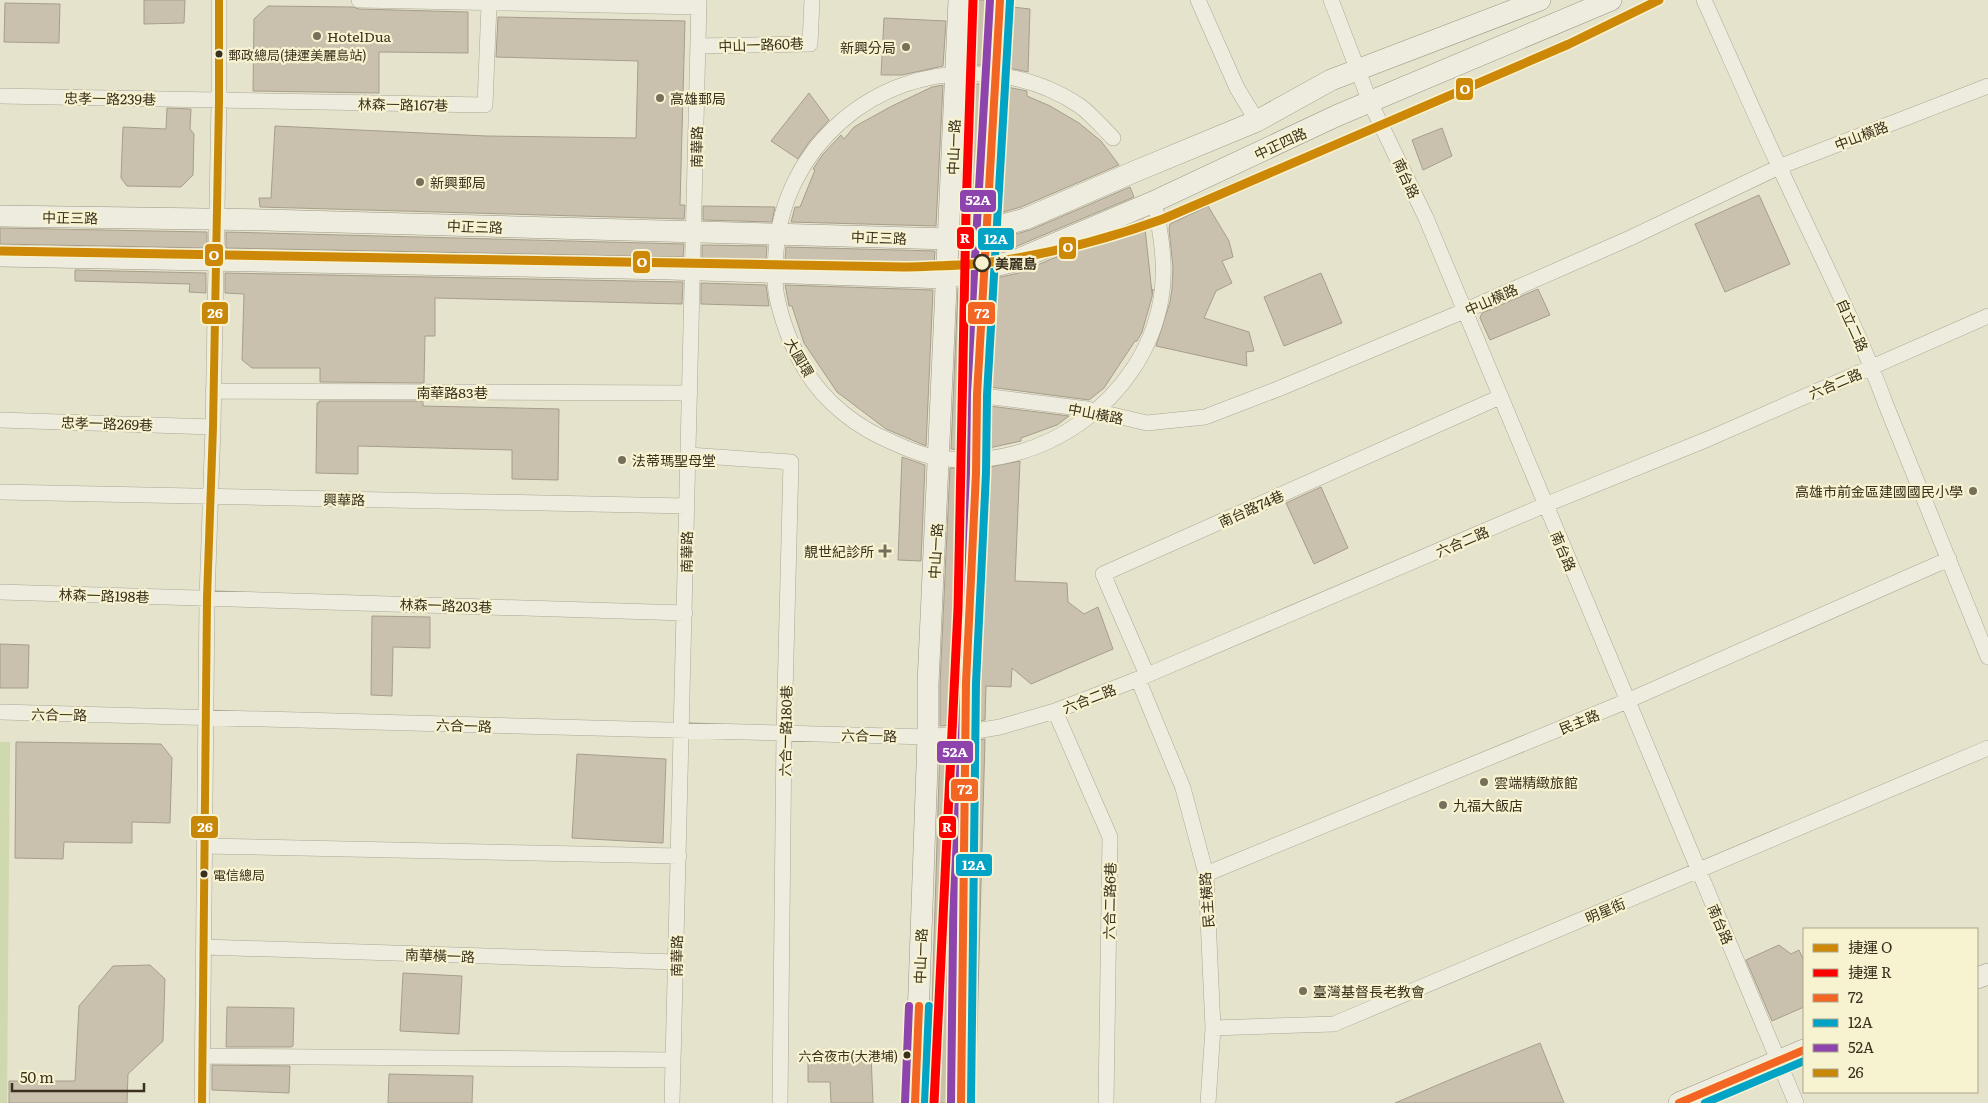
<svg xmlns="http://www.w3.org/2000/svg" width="1988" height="1103" font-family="Literata,'Noto Sans TC',serif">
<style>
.green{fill:#cfd8ae}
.building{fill:#c9c1ad;stroke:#a69e8b}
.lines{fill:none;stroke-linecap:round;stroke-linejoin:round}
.street-casing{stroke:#aba796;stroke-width:16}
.secondary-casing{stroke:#9a9685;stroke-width:22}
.street{stroke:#edecde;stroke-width:15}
.secondary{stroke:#edecde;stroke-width:21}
.bus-1-casing{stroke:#f7f3d1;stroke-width:11}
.bus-2-casing{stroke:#f7f3d1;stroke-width:11}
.bus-3-casing{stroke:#f7f3d1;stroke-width:11}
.bus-4-casing{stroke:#f7f3d1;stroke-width:11}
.bus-1{stroke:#f26522;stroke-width:8}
.bus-2{stroke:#03a3c5;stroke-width:8}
.bus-3{stroke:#8e44ad;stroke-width:8}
.bus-4{stroke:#c88807;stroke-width:8}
.metro-1-casing{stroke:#f7f3d1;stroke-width:12}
.metro-2-casing{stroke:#f7f3d1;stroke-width:12}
.metro-1{stroke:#ce8807;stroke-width:9}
.metro-2{stroke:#f00;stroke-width:9}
.poi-dot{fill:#766f5a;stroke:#f7f3d1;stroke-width:2}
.bus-dot{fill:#3a301d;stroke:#f7f3d1;stroke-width:2}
.stop-dot{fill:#f7f3d1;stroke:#3a301d;stroke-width:2.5}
.labels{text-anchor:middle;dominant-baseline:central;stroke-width:4.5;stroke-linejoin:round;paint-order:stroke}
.bus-label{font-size:13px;fill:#3a301d;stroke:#f7f3d1;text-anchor:start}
.poi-label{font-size:14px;fill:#3a301d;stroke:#f7f3d1;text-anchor:start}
.street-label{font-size:14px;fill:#3a301d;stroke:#f7f3d1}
.stop-label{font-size:14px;font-weight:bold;fill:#3a301d;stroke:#f7f3d1;text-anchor:start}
.line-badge{stroke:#f7f3d1;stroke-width:2}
.badge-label{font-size:14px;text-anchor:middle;font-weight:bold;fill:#fff}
</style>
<rect width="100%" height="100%" fill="#e6e3cc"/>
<path class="green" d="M0,742H10L7,1103H0Z"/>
<path class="building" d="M144,0H185L184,23L144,24Z
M971,0H987L984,65H969Z
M5,3L60,4L59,43L4,42Z
M268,6L353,7L359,9L468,12V53L379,52V93L253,91L254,19Z
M1012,7L1030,9L1028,72L1009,68Z
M498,17L685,21L680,205H685L684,219L260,207L259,198H271L275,126L486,136L636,138L638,61L496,57Z
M884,18L946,21L943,66L902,75H881Z
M968,84H983L975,219L961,223Z
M943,85L936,226L791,222L795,207H800L815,170L813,169L823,154L841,135L844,139L854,127L890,107L932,87Z
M1007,87L1027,91V96L1050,106L1079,123L1101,141L1119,165L1021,207L1000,213Z
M809,93L829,120L809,142L798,159L771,141Z
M167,108L191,109L190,129L194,134L193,175L181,187L127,186L121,178L123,127L166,129Z
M1442,128L1452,156L1423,170L1412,140Z
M1130,187L1134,197L1010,249L998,252L999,239L1030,230Z
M1759,195L1790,264L1725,292L1695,224Z
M703,206L775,207L772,222L703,220Z
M1208,206L1229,241L1233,257L1222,261L1232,283L1216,291L1204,318L1249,332L1254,351L1246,352L1247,366L1156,346L1170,302L1172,289L1173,267L1169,229L1170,224Z
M1144,219L1152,293L1153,289L1152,297L1142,332L1137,341H1135L1104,388L1089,400L990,387L996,278L1019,273Z
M0,228L207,232V248L0,244Z
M226,232L684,244L683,257L226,248Z
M702,245L767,246L766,260L702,258Z
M973,246L972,259L960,262V249Z
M786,247L935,251L934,265L785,260Z
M75,270L206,273V293L189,292L190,284L75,281Z
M225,273L683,282L682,304L435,298V336H425L424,383L320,382V368H252L242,360L244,294L225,293Z
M1321,273L1342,323L1284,346L1264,297Z
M701,283L766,285L769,306L701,304Z
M785,285L933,290L926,446L886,429L837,392L804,343L792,306H789Z
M971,285L964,395V450L951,449L958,288Z
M1538,289L1550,315L1490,340L1480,318L1482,313Z
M319,401H423V406L559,409L558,480L512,479V450L358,446V474L316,473L317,403H319Z
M989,406L1069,416L1057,425L1021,438V441L989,448Z
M902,457L925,465L921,561L898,560Z
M1020,461L1015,581L1067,583L1068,602L1084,614L1098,607L1113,649L1031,684L1012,668L1011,687L986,686L985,720L978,721L989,467Z
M950,468H964V473L953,725L940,726V684Z
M1321,487L1348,548L1314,564L1286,503Z
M372,616L430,617V648L393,647L392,696L371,695Z
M0,644L29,645L28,688H0Z
M985,739L975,1103H974L978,740Z
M16,742L161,744L172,758L170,823L132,822V843L64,842L63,859L15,858Z
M953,744L949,1103H929L940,745Z
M577,754L666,759L663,843L572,838Z
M1779,945L1791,954L1799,950L1804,961V1007L1772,1021L1746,960Z
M150,965L165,979L163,1041L128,1074L127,1103H9V1081H75L79,1006L113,966Z
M403,973L462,976L459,1034L400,1031Z
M227,1007L294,1008L293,1046L291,1047H226Z
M1540,1043L1564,1103H1395L1461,1075Z
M871,1054L873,1103H831L830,1082H808V1062H827L826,1056Z
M212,1065L290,1066L289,1093L212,1090Z
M389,1074L473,1076L472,1103H388Z"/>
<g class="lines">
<g class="street-casing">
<path id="street" d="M359,0L699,7
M1198,0L1237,88L1257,121
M1331,0L1370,102L1426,218L1796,1103
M1704,0C1729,55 1753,111 1779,166C1815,245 1856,323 1886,405L1988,657
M699,46L810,44L812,0
M0,96L485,105L489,4
M1113,138C1103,128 1092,115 1080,106C1050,86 1015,75 979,74C875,68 783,147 776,252C775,265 774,278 776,292C781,320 791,346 806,371C825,403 858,428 892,442C907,449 923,456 940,458C1041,473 1144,399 1161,299C1166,270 1162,242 1157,214
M213,391L690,393
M977,395L1087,409L1147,423L1205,417L1278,389L1464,311L1630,238L1779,167L1988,86
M0,420L213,427
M689,455L791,462L784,733L780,1103
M0,492L687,506
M0,592L685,613
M1147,675L1103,574L1500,397
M1138,679L1183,788L1206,874L1213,1028L1208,1103
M1055,711L1110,837L1106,1103
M0,712L928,737L964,733L1000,727L1055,711L1138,679L1545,505L1708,439L1988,316
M204,846L679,856
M1206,874L1627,701L1949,559
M204,947L676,962
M1213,1028L1334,1024L1988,748
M203,1056L673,1060
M202,1103L207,598L213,427L219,100V0
M672,1103L699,0"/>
</g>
<g class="secondary-casing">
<path id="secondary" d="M0,216L265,220L949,239L1025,219L1136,171L1257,121L1331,80L1540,0
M0,256L669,269L946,278L1014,261L1153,202L1336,116L1611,0
M1977,978L1988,974
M915,1103L928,737V684L959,0
M961,1103L966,683L976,473L977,395L1000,0
M1679,1103L1804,1050"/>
</g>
<use href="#street" class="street"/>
<use href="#secondary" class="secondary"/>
<g class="bus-1-casing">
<path id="bus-1" d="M915,1103L919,1006
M961,1103L966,683L976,473L977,395L1000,0
M1679,1103L1804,1050"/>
</g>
<g class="bus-2-casing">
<path id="bus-2" d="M925,1103L929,1006
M971,1103L976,683L986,473L987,395L1010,1
M1705,1103L1804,1061"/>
</g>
<g class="bus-3-casing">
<path id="bus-3" d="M905,1103L909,1006
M951,1103L956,683L966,473L967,394L990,0"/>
</g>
<g class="bus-4-casing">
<path id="bus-4" d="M202,1103L207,598L213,427L219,100V0"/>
</g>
<use href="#bus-1" class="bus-1"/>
<use href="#bus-2" class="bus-2"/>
<use href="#bus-3" class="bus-3"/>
<use href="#bus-4" class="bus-4"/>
<g class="metro-1-casing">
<path id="metro-1" d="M0,251L904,267C931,266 958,266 984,263C1046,255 1105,240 1163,219L1569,44L1659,0"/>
</g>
<g class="metro-2-casing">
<path id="metro-2" d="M934,1103L958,609L966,212L973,0"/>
</g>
<use href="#metro-1" class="metro-1"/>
<use href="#metro-2" class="metro-2"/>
</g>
<g class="poi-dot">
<circle cx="317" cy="36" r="5"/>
<circle cx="906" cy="47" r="5"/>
<circle cx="660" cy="98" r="5"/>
<circle cx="420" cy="182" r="5"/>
<circle cx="622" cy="460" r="5"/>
<circle cx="1973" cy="491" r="5"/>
<path d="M882.5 543.5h5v5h5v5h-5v5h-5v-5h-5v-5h5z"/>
<circle cx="1484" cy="782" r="5"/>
<circle cx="1443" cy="805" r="5"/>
<circle cx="1303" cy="991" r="5"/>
</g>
<g class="bus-dot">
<circle cx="219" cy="54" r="4.5"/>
<circle cx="204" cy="874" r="4.5"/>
<circle cx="907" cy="1055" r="4.5"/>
</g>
<circle class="stop-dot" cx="982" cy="263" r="8"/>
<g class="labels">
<g class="bus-label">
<text x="228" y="54">郵政總局(捷運美麗島站)</text>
<text x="213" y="874">電信總局</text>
<text x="898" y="1055" text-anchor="end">六合夜市(大港埔)</text>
</g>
<g class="poi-label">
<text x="327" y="36">HotelDua</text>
<text x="896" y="47" text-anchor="end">新興分局</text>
<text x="670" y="98">高雄郵局</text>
<text x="430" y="182">新興郵局</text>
<text x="632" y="460">法蒂瑪聖母堂</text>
<text x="1963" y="491" text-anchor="end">高雄市前金區建國國民小學</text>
<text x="874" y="551" text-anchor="end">靚世紀診所</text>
<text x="1494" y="782">雲端精緻旅館</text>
<text x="1453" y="805">九福大飯店</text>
<text x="1313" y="991">臺灣基督長老教會</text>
</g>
<g class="street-label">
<text transform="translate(761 44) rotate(-2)">中山一路60巷</text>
<text transform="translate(110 98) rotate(1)">忠孝一路239巷</text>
<text transform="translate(403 104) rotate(1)">林森一路167巷</text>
<text transform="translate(1861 135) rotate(-21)">中山橫路</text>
<text transform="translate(1280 143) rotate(-25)">中正四路</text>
<text transform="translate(696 147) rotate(-89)">南華路</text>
<text transform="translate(953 147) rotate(-88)">中山一路</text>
<text transform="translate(1407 178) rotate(65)">南台路</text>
<text transform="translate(70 217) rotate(1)">中正三路</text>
<text transform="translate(475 226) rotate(2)">中正三路</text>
<text transform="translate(879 237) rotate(2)">中正三路</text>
<text transform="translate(1491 299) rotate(-24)">中山橫路</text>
<text transform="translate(1853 325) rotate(66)">自立二路</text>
<text transform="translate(800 357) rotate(60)">大圓環</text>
<text transform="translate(1835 383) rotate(-23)">六合二路</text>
<text x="452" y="392">南華路83巷</text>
<text transform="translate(1096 413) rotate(11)">中山橫路</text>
<text transform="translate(107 423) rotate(2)">忠孝一路269巷</text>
<text transform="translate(344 499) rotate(1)">興華路</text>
<text transform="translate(1251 508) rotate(-24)">南台路74巷</text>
<text transform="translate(1462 541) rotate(-23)">六合二路</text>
<text transform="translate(935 551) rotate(-87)">中山一路</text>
<text transform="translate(1564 551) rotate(67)">南台路</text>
<text transform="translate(686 552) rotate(-89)">南華路</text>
<text transform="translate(104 595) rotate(2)">林森一路198巷</text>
<text transform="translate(446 605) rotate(2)">林森一路203巷</text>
<text transform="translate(1089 698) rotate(-21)">六合二路</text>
<text transform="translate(59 714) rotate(1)">六合一路</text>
<text transform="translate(1579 721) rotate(-22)">民主路</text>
<text transform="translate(464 725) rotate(2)">六合一路</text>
<text transform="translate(785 731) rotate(-89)">六合一路180巷</text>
<text transform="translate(869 735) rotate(1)">六合一路</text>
<text transform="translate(1206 900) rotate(-94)">民主橫路</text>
<text transform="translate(1109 901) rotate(-89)">六合二路6巷</text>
<text transform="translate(1605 910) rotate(-23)">明星街</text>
<text transform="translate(1721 924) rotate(67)">南台路</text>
<text transform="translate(440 955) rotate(2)">南華橫一路</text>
<text transform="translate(676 956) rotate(-89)">南華路</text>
<text transform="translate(920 956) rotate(-88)">中山一路</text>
</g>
<g class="stop-label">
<text x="995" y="263">美麗島</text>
</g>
</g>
<g class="line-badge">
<rect x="1455" y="77" width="19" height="24" rx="5" fill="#ce8807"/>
<rect x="959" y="189" width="38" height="24" rx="5" fill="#8e44ad"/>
<rect x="956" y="226" width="19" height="24" rx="5" fill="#f00"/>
<rect x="977" y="227" width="38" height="24" rx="5" fill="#03a3c5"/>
<rect x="1058" y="236" width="19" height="24" rx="5" fill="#ce8807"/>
<rect x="204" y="243" width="20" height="24" rx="5" fill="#ce8807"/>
<rect x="632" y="250" width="19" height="24" rx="5" fill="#ce8807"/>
<rect x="967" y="301" width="29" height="24" rx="5" fill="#f26522"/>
<rect x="201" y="301" width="28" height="24" rx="5" fill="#c88807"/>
<rect x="936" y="740" width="38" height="24" rx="5" fill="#8e44ad"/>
<rect x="950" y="778" width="29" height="24" rx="5" fill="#f26522"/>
<rect x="190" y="815" width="29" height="24" rx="5" fill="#c88807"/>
<rect x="938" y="815" width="19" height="24" rx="5" fill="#f00"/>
<rect x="955" y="853" width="38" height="24" rx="5" fill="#03a3c5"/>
</g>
<g class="badge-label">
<text x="1465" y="94">O</text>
<text x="978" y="205">52A</text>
<text x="965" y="243">R</text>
<text x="996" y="244">12A</text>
<text x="1068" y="252">O</text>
<text x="214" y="260">O</text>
<text x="642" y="267">O</text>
<text x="982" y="318">72</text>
<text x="215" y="318">26</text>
<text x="955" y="757">52A</text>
<text x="965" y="794">72</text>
<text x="205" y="832">26</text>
<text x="947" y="832">R</text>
<text x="974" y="870">12A</text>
</g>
<rect x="1803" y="928" width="175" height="165" fill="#f7f3d1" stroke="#aba589"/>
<rect x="1813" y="944" width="25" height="8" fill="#ce8807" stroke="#aba589"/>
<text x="1848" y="953" font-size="15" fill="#3a301d">捷運 O</text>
<rect x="1813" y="969" width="25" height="8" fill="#ff0000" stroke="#aba589"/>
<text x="1848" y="978" font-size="15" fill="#3a301d">捷運 R</text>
<rect x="1813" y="994" width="25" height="8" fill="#f26522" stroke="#aba589"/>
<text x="1848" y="1003" font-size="15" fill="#3a301d">72</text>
<rect x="1813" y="1019" width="25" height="8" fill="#03a3c5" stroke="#aba589"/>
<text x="1848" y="1028" font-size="15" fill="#3a301d">12A</text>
<rect x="1813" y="1044" width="25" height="8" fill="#8e44ad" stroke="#aba589"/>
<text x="1848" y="1053" font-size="15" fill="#3a301d">52A</text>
<rect x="1813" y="1069" width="25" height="8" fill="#c88807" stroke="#aba589"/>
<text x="1848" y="1078" font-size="15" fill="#3a301d">26</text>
<path d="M12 1083v8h132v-8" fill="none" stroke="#3a301d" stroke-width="2.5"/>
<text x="20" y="1083" font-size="15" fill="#3a301d" stroke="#f7f3d1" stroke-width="4" paint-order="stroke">50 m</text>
</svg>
